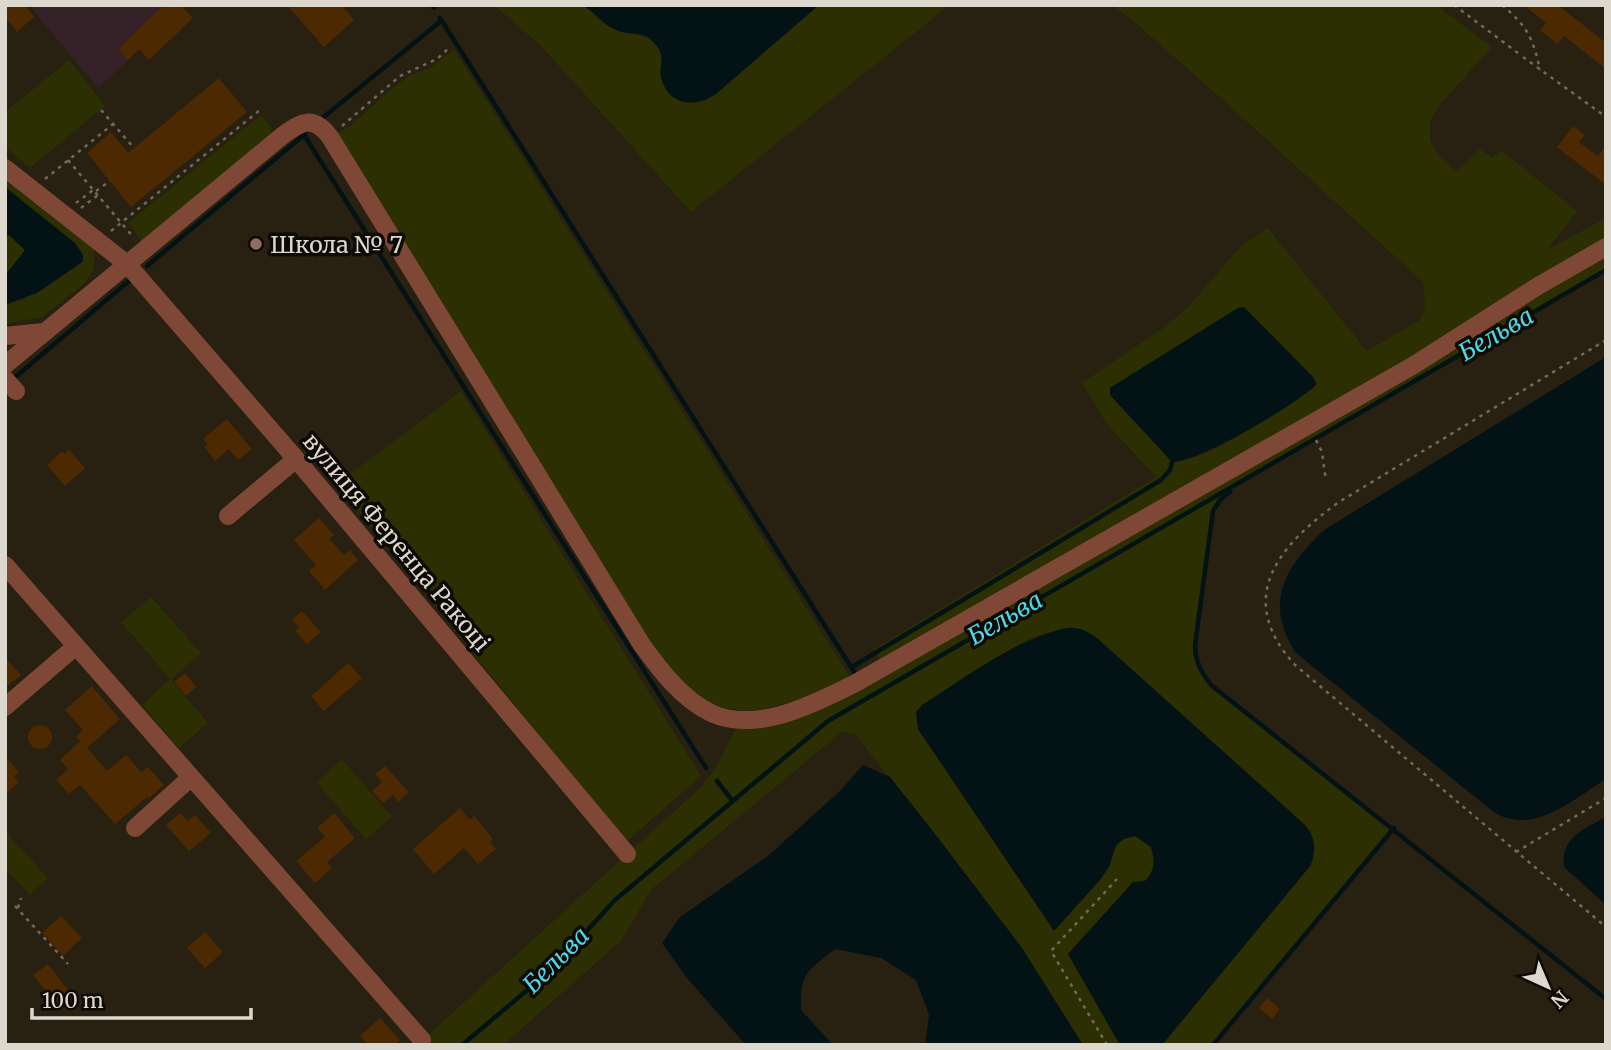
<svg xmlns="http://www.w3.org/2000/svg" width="1611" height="1050" font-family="Merriweather,serif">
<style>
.industrial{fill:#342228}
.green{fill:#2b2f01;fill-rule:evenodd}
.water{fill:#031315}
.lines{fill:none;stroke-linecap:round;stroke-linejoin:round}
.stream{stroke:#031315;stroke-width:4.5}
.building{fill:#4c2901}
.path{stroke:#716a5c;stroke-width:2.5;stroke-dasharray:3.5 5;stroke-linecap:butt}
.minor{stroke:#7f4836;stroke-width:18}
.education-dot{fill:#8d6e63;stroke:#0d0a05;stroke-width:2.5}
.labels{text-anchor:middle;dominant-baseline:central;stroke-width:7;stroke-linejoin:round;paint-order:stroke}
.poi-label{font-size:23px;fill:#ddd8ce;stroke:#0d0a05;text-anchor:start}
.street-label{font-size:23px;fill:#ddd8ce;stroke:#0d0a05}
.water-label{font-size:24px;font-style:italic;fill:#4bd8e8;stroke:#0d0a05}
</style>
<rect width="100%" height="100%" fill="#282010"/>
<path class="industrial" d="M29,5H187L98,88Z"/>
<path class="green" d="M494,5H581C594,11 599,23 612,28C632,38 651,29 662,56C668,69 655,72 668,93L705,101L819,5H950L691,212L541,46Z
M1112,5H1436L1492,47L1438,107L1430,121V140L1437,154L1457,172L1480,149L1493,158L1501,150L1577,211L1547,250L1606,218V270L1239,485L1220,500L1213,511L1195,645C1195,661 1201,672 1211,685L1394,828L1213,1045H1162L1310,866L1312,833L1305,825L1098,639L1050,632L1034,637L1017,645L922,705C911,728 922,735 936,754L1112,855C1133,804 1181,874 1136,883L1068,954L1120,1045H1083L1022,948L856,735L842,732L651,890L621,941L503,1045H417L701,787L714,770L741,719H756L883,667L874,649L1156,477L1106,423L1082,383L1166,326L1187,308L1242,245L1268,228L1367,351L1420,320L1425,306L1423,282L1223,100L1131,19ZM1238,308L1314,378L1317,383L1312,389C1281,409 1206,462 1172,462L1110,395V388Z
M454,49L850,677C809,695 754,725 709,702C690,692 675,674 660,659L336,135L351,125L400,82L411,75L432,67Z
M69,60L105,106L30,168L5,147V112Z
M261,115L271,127V134L142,241L128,223Z
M5,176L94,249V269L85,283L43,317L5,324V302L7,304L26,299L27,206L5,187Z
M8,234L25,250L5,279V237Z
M461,391L701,776L626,842L336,484Z
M151,597L201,653L171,680L208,723L179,748L142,705L170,679L121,622Z
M342,759L392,817L366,839L316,782Z
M5,831L48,878L30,895L5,869Z"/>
<path class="water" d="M581,5H819L716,94C697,107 671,107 662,81C656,65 671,55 648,37C640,32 626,35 616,30C602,24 595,11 581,5Z
M5,187L75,243L83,255V261L78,265L37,293L7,304L5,302L7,273L25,250L9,235L5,237Z
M1244,307L1314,378L1316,385C1295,405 1200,462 1172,462L1110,395V388L1238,308Z
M1606,357V779C1572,800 1535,835 1495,813L1296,653C1263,603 1285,567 1324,530Z
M1066,628C1080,627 1087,631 1098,639L1305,825C1315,837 1317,851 1310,866L1162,1045H1120L1068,954L1133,882L1145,881C1155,870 1155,861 1151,847L1135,836L1124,839L1116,845L1109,867L1100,880L1054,931L918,729L916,712L922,705C968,676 1012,641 1066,628Z
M863,765L890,777L929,826L1022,948L1083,1045H925L929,1015L916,980L881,958L835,949C807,971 800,973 801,1010L833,1045H746L687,978L662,943L680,917L768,856L841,790Z
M1606,817V905L1564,867C1561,836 1583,830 1606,817Z"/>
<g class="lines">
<path class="stream" d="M432,5L434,8
M440,18L856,675
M320,120L441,21
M304,135L706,768
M147,266L305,134
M13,379L130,280
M1230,492L1220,500L1213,511L1195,645C1195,661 1201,672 1211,685L1606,999
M852,667L1161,480L1170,470L1172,462
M717,781L732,800
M462,1045L550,971L615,900L828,721L1606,270
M1213,1045L1394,828"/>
</g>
<path class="building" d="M5,5H25L34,17L17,32L5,17Z
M164,5H181L193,18L149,60L139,49L128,60L118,49Z
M287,5H342L354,20L324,47Z
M1524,5H1558L1606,43V69L1564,36L1557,44L1540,30L1546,23Z
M219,78L247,112L131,207L87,153L111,132L128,153Z
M1573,126L1585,135L1579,142L1598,156L1606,146V185L1557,147Z
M227,419L252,449L238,460L229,449L215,461L204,447L207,444L203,439Z
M69,450L85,468L65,486L47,465L62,451L65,454Z
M319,518L334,535L329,539L344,555L350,550L358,560L325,590L309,571L316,565L294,540Z
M302,611L321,632L307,644L295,631L299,627L292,620Z
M5,657L21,675L5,688Z
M348,663L362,678L324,711L311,696Z
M185,673L196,687L186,696L174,682Z
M92,686L120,719L87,748L107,771L126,755L141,772L148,767L164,785L148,799L147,797L115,824L80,785L69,794L56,780L68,769L60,760L80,741L76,737L83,730L65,710Z
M28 737a12 12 0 1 1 24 0a12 12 0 1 1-24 0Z
M5,756L19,772L14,776L19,782L5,795Z
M385,766L409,792L398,802L393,795L383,803L372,791L382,782L375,774Z
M460,808L470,820L474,816L493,839L490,842L496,849L478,864L464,848L434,874L413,849Z
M180,813L188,821L195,815L211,833L189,851L166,825Z
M334,813L355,838L327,862L332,868L315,883L296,861L325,837L317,828Z
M61,916L82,938L63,956L42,933Z
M205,932L223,952L205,968L187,948Z
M48,964L72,995L58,1006L33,975Z
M1267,998L1280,1009L1272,1019L1259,1008Z
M380,1018L400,1040L394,1045H368L360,1036Z"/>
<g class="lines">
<path class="path" d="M1454,5L1518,53
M1502,5C1527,26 1533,38 1540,70
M1523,57L1606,117
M101,110L134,148
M342,126L400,76L437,59L450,47
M68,160L134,238
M45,179L113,124
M96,191L110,181
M76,203L93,190
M81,208L98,195
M111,231L260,110
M1606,340L1339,502C1278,546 1234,598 1295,665L1606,927
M1316,440L1322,452L1326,481
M1516,852L1606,798
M15,906L68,964
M18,908L21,898
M1107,1045L1051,951L1117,879"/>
<path class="minor" d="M5,168L127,264L296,459L627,854
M5,336L44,332
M5,365L282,136C301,122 313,114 330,137L642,645C660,670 682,699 711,713C756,734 814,704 854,684L1414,365L1538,286L1606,247
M5,379L16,391
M228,516L296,459
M5,565L422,1040
M5,707L76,646
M135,828L190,778"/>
</g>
<circle class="education-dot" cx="256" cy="244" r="7"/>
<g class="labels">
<g class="poi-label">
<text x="270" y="244">Школа № 7</text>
</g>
<g class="street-label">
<text transform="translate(397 542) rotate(50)">вулиця Ференца Ракоці</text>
</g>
<g class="water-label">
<text transform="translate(1496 334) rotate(-30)">Бельва</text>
<text transform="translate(1005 618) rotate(-30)">Бельва</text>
<text transform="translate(556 960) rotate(-45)">Бельва</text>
</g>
</g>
<rect width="1611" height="1050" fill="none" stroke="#ddd8ce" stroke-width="14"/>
<g transform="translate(1548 987) rotate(136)" stroke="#0d0a05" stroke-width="5" paint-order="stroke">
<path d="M0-5L12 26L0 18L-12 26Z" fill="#ddd8ce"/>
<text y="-10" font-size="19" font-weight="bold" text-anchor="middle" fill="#ddd8ce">N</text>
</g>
<path d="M32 1008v10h219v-10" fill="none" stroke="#ddd8ce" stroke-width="3.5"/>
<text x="42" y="1008" font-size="21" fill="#ddd8ce" stroke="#0d0a05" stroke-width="5" paint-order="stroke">100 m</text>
</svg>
